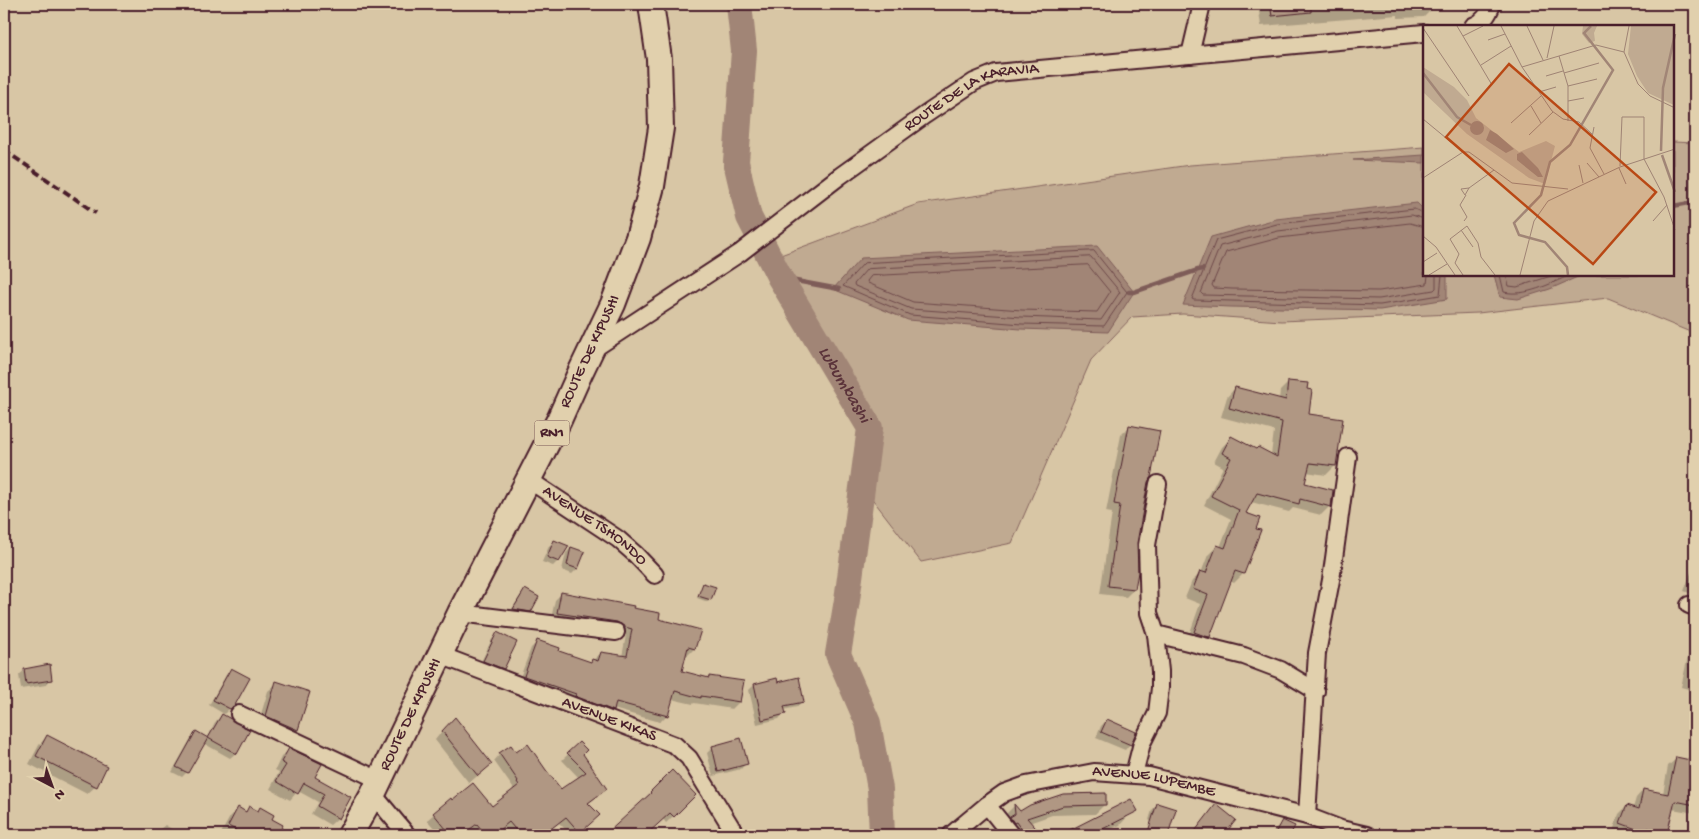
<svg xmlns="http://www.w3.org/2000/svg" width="1699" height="839" font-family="'Gochi Hand',sans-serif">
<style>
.green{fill:#c0aa91;stroke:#85645e}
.water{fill:#a18576;stroke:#7e5c58}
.shadow{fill:#0003;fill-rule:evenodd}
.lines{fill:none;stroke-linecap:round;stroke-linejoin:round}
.shore{stroke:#6d4849;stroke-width:1}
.stream{stroke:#7e5c58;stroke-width:4.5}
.river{stroke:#a18576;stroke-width:26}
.building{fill:#b09783;stroke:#4a1f2b}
.minor-casing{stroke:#4a1f2b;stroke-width:20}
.highway-casing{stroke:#4a1f2b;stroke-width:28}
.minor{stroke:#e1d0ad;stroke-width:16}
.highway{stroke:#e1d0ad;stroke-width:24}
.rail{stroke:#4a1f2b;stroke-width:4;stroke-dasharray:8 4;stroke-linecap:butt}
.labels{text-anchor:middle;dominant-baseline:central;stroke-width:4;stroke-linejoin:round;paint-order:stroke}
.shield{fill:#e1d0ad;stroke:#775452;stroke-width:1}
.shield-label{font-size:15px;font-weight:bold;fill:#4a1f2b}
.street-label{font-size:16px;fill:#4a1f2b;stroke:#e1d0ad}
.water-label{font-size:18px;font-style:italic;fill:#5b333a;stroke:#e1d0ad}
.inset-river{fill:none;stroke:#a18576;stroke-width:2.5}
.inset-road{fill:none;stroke:#9f8374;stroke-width:1}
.view{fill:#b94815;fill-opacity:0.15;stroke:#b94815;stroke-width:2.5}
.inset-edge{fill:none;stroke:#4a1f2b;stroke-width:2.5}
</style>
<rect width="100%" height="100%" fill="#d8c6a5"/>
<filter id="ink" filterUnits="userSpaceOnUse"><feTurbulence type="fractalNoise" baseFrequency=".02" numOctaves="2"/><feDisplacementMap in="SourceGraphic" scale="10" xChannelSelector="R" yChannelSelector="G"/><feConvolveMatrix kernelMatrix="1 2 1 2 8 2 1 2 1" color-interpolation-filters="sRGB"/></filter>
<g filter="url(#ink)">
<path class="green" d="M1673,142L1695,143V334L1608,298L1478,313L1281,321L1183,314L1132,317L1091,360L1012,543L921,562L870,496L874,429L815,337L778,256L918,204L1190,165L1424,147V275H1673Z"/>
<path class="water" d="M1424,155V163L1353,160Z
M1417,203L1424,210V275H1447V299L1380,310L1231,307L1183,305L1211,237L1276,219Z
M1097,246L1134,292L1108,332L1021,329L908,320L833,289L861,258Z
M1494,275H1582L1550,289L1518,299L1500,297Z"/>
<path class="shadow" d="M1258,4H1435V6L1424,17L1398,18V15L1261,26Z
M1288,383L1307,415L1341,420L1335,466L1326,475L1306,472L1303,484L1330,506L1321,515L1293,508L1289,512L1251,502L1245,513L1255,529L1259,531L1243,574L1234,583L1230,581L1209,637L1200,645L1187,641L1200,604L1185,598L1192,581L1201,573L1208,555L1217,546L1220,547L1231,519L1204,505L1223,467L1214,462L1222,447L1231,438L1256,450L1271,455L1274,431L1221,417L1227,397L1235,388L1279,400L1280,391Z
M1129,427L1147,482L1136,543L1134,589L1126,597L1100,594L1112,513L1106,512L1121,435Z
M554,541L558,561L553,566L542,562L549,546Z
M571,548L583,553L577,569L572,574L562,570L566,553Z
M1695,562V595L1684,591Z
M703,584L710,599L708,602L697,598Z
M525,590L530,611L525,616L509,614L520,596Z
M562,593L632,609L658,620L699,631L694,649L687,656L685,655L680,672L708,679L710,677L739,702L732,709L694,703L693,704L671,699L667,715L660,722L613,709L606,717L518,683L531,648L538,641L557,652L590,663L601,653L622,657L626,635L551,619L555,600Z
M498,634L503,668L497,673L479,666L492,639Z
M1695,638V691L1681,687L1691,643Z
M232,669L234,704L224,714L209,705L226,675Z
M25,670L51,679L46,685L21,689L19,675Z
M776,680L777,683L802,701L797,707L783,710L784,713L779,719L757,724L749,690L754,685Z
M277,683L308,692L297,729L288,738L258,724L268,691Z
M222,716L236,753L230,758L203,743L187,772L182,777L172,772L191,738L196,733L207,739L216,721Z
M1107,720L1130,744L1125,750L1096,738L1101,726Z
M446,726L482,772L469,783L435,740Z
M47,736L96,786L87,794L29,764L39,745Z
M579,744L581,754L606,789L588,804L592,822L576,835H571L559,823L543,835H475L470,829L462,835H440L427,820L434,814L492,808L512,791L513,788L494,761L500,754H516L560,790L579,778L562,760Z
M713,747L746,763L741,769L713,776L707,753Z
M289,750L313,777L349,797L338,818L330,825L311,814L318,802L298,791L290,800L270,789L279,772L275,770L281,757Z
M1676,759L1695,762V835H1689L1695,813L1672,809L1665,835H1625L1613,831L1619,814L1627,806L1633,808L1636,798L1643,790L1663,794L1668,766ZM1643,825L1662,832V834L1642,828Z
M672,772L695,795L666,823L663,819L645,835H607L645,801L644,799Z
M1105,804L1095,814L1052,815L1029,823L1040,835H1009L1004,816L1014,806L1020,813L1030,806Z
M1157,805L1164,833L1149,820L1152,810Z
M1121,806L1129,815L1120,825L1098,835H1062Z
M250,808L257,812L260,808L270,819L282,826L276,835H220L230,817L238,809L245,813Z
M1282,822L1293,827L1289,835H1271L1275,829Z
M165,825L175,831L172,835H153Z"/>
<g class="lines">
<path class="shore" d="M1424,213L1414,209L1277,224L1216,240L1192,299L1194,300L1380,305L1440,295L1442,275
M1424,219L1412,215L1278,231L1220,246L1201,293L1203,295L1379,299L1434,290L1436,288V275
M1424,227L1410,223L1279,238L1226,252L1212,285L1214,288L1232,289L1379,291L1427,284L1428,275
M1094,251L1127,292L1104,326L1022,324L910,315L843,286L864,263Z
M1091,257L1120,292L1101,320L1022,317L911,309L855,286L854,284L867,269Z
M1088,265L1110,292L1097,312L1022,310L913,302L868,283L867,281L871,276Z
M1500,275L1504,292C1525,297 1550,284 1570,275
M1506,275L1509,286L1517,287L1554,275"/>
<path class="stream" d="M1673,206L1695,202
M780,278L839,289
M1129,292H1134L1198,270L1203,269"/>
<path class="river" id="s1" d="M739,4L744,51L736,162L749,217L780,278L870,428L847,600L838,654L868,723L880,789L882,835"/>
</g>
<path class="building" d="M1270,4H1311V12L1272,16Z
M1288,381L1308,383L1307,389L1312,390L1309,414L1343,419L1336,466L1310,463L1305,483L1333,490L1331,507L1300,499L1299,504L1257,493L1246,513L1260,518L1256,529L1261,530L1244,574L1235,571L1210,637L1205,636L1194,632L1208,595L1193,589L1200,571L1206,573L1217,545L1225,548L1239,510L1211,496L1231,458L1222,453L1231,436L1256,449L1258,447L1277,457L1282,422L1229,408L1235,387L1286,400Z
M1129,425L1160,431L1151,477L1148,482L1137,543L1138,572L1135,589L1108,586L1120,505L1114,504Z
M554,540L569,546L559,562L547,557Z
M571,547L585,552L578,569L567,565Z
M703,583L716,587L711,600L698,596Z
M525,589L539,597L531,612L513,609Z
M561,592L634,606L633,608L660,613L659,619L701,630L695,649L688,647L682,671L709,678V676L744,681L740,702L701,696V698L675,691L668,716L616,702L614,711L575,696L576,694L524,676L537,640L560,648L559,651L591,662L592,659L598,661L601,652L627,656L632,629L625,627L617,622L557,613Z
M497,632L517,642L504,669L483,661Z
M50,664L52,680L26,684L24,669Z
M231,668L250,678L235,705L230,709L213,700Z
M799,677L804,702L784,706L786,714L762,720L754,684L777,678L778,682Z
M276,681L310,692L298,730L266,716Z
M222,714L250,730L237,754L208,738Z
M455,717L492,764L478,776L442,731Z
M1107,719L1136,732L1131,745L1101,732Z
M196,731L208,738L188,773L176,767Z
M47,735L107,766L97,787L36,756Z
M741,738L748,764L718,772L712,746Z
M579,742L587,750L583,754L607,789L588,803L600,815L580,833L566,817L543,835H520L509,822L493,835H486L477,824L462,835H451L433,813L451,798L452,800L473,783L492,806L519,785L517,782L518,781L499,753L511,745L516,752L528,744L546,770L561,789L562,788L586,772L567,753Z
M289,748L322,764L315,777L351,797L339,819L317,806L324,794L304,783L298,794L276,781L286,765L281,762Z
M1676,757L1695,761V805L1675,801L1667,834L1648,828L1647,833L1620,823L1627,805L1639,809L1643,789L1668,794Z
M672,770L696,795L674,817L670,813L646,835H605L651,793L650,792Z
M1106,793V805L1063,806L1027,818L1042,835H1025L1016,822L1014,823L1010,817L1015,814L1014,804L1020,811L1030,805L1063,794Z
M1131,799L1138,811L1091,835H1060Z
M1157,803L1176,809L1168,835H1147Z
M1216,804L1236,820L1224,835H1192Z
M249,806L258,811L260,807L274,815L272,819L283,825L278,835H233L236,830L228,826L238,807L246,812Z
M1282,820L1295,826L1290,835H1274Z"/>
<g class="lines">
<g class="minor-casing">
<g id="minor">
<path d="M1473,26C1484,22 1489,14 1492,4"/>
<path d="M1190,55L1202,4"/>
<path id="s2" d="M592,350L740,253L840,176L925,115L974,82L996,73L1424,33"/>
<path id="s3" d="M529,480L618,539L635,554L655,575"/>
<path d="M1689,605L1695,607"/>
<path d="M460,613L616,632"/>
<path d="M1156,634L1244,656L1281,670L1316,691"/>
<path id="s4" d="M440,655L675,745L689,758L736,835"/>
<path d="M239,714L379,780"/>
<path d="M1134,774L1142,743L1157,713L1160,688V671L1156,634L1149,613L1147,545L1158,484"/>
<path d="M373,794L407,835"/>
<path d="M987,805L1011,835"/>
<path d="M1307,816L1317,653L1331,580L1348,457"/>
<path id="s5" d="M951,835L987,805L1004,793L1026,785L1094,772L1149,776L1307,816L1341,829L1367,835"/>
</g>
</g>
<g class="highway-casing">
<g id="highway">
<path id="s6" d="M350,835L373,794L460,613L559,420L580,373L613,304L638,238L652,186L661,128L659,59L651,4"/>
</g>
</g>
<use href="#minor" class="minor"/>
<use href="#highway" class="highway"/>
<path class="rail" d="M4,150L96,213"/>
</g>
</g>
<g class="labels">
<rect class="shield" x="534.5" y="420.5" width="35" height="25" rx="4"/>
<g class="shield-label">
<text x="552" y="433">RN1</text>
</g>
<g class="street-label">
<text stroke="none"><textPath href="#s2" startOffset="459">ROUTE DE LA KARAVIA</textPath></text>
<text stroke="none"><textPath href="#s6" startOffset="540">ROUTE DE KIPUSHI</textPath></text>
<text stroke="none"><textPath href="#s3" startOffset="80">AVENUE TSHONDO</textPath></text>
<text stroke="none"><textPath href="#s6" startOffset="135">ROUTE DE KIPUSHI</textPath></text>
<text stroke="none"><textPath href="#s4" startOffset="181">AVENUE KIKAS</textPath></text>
<text stroke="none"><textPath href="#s5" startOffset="221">AVENUE LUPEMBE</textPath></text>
</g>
<g class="water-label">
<text stroke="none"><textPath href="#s1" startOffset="408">Lubumbashi</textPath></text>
</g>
</g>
<g transform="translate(1423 25)">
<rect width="251" height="251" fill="#d8c6a5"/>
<path d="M160,1H174L171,8L172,16L166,18L159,9ZM208,1H251V80L225,68L214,51L205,29ZM0,42L31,62L44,75L53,93L96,127L123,116L132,121L122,159L106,153L44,109L0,67Z" fill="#c0aa91"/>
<path d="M47 103a7 7 0 1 1 14 0a7 7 0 1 1-14 0ZM67,105L74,109L91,124L83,128L63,115ZM99,127L115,143L120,152H115L94,135V129Z" fill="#a18576"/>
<path class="inset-river" d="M0,48L34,92L48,100M238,126L240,63L252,9M239,130L252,167M145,250L144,242L122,217L96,210L91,198L118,170L127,137L147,120L190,45L161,8L168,1"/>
<path class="inset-road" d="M34,1L69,60M78,1L99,42L129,86L140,94L156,97L169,109M104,1L120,35M206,1L201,27L215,59L227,71L252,83M0,3L46,71M40,11L60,1M65,15L82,9M136,31L145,61V96M124,33L131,1M58,40L88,21M99,42L173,20L201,27M141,48L176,38M123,51L140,46M145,61L174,54M116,67L133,62M145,76L161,73M108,81L118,98M0,94L40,127H46L89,158L145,164M88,98L118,71M171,102L167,123L181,149M106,110L130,87M164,138L176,152M156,140L160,158M197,141L199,92H221V134L241,172L252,205M196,143L203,159M0,153L40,127M46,163L42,170L38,164L46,163L71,145M41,196L44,192L37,180L43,170M230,196L244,180M38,205L50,222M0,211L13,222L32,250M0,237L14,228M6,250L24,239M40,250L32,238L36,229L27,214L44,201L55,218L58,232L72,250M97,250L111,196L125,176L197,142L252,124"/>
<path class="view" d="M86,39L233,167L170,239L23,112Z"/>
<rect width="251" height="251" class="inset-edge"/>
</g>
<rect width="1699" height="839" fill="none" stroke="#e1d0ad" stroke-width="20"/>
<rect x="10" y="10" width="1679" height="819" fill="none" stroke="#4a1f2b" stroke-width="2" filter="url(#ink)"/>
<g transform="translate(52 786) rotate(139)" stroke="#e1d0ad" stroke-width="4" paint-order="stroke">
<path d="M0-4L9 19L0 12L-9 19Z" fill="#4a1f2b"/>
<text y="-8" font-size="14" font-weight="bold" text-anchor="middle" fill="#4a1f2b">N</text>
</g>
</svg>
